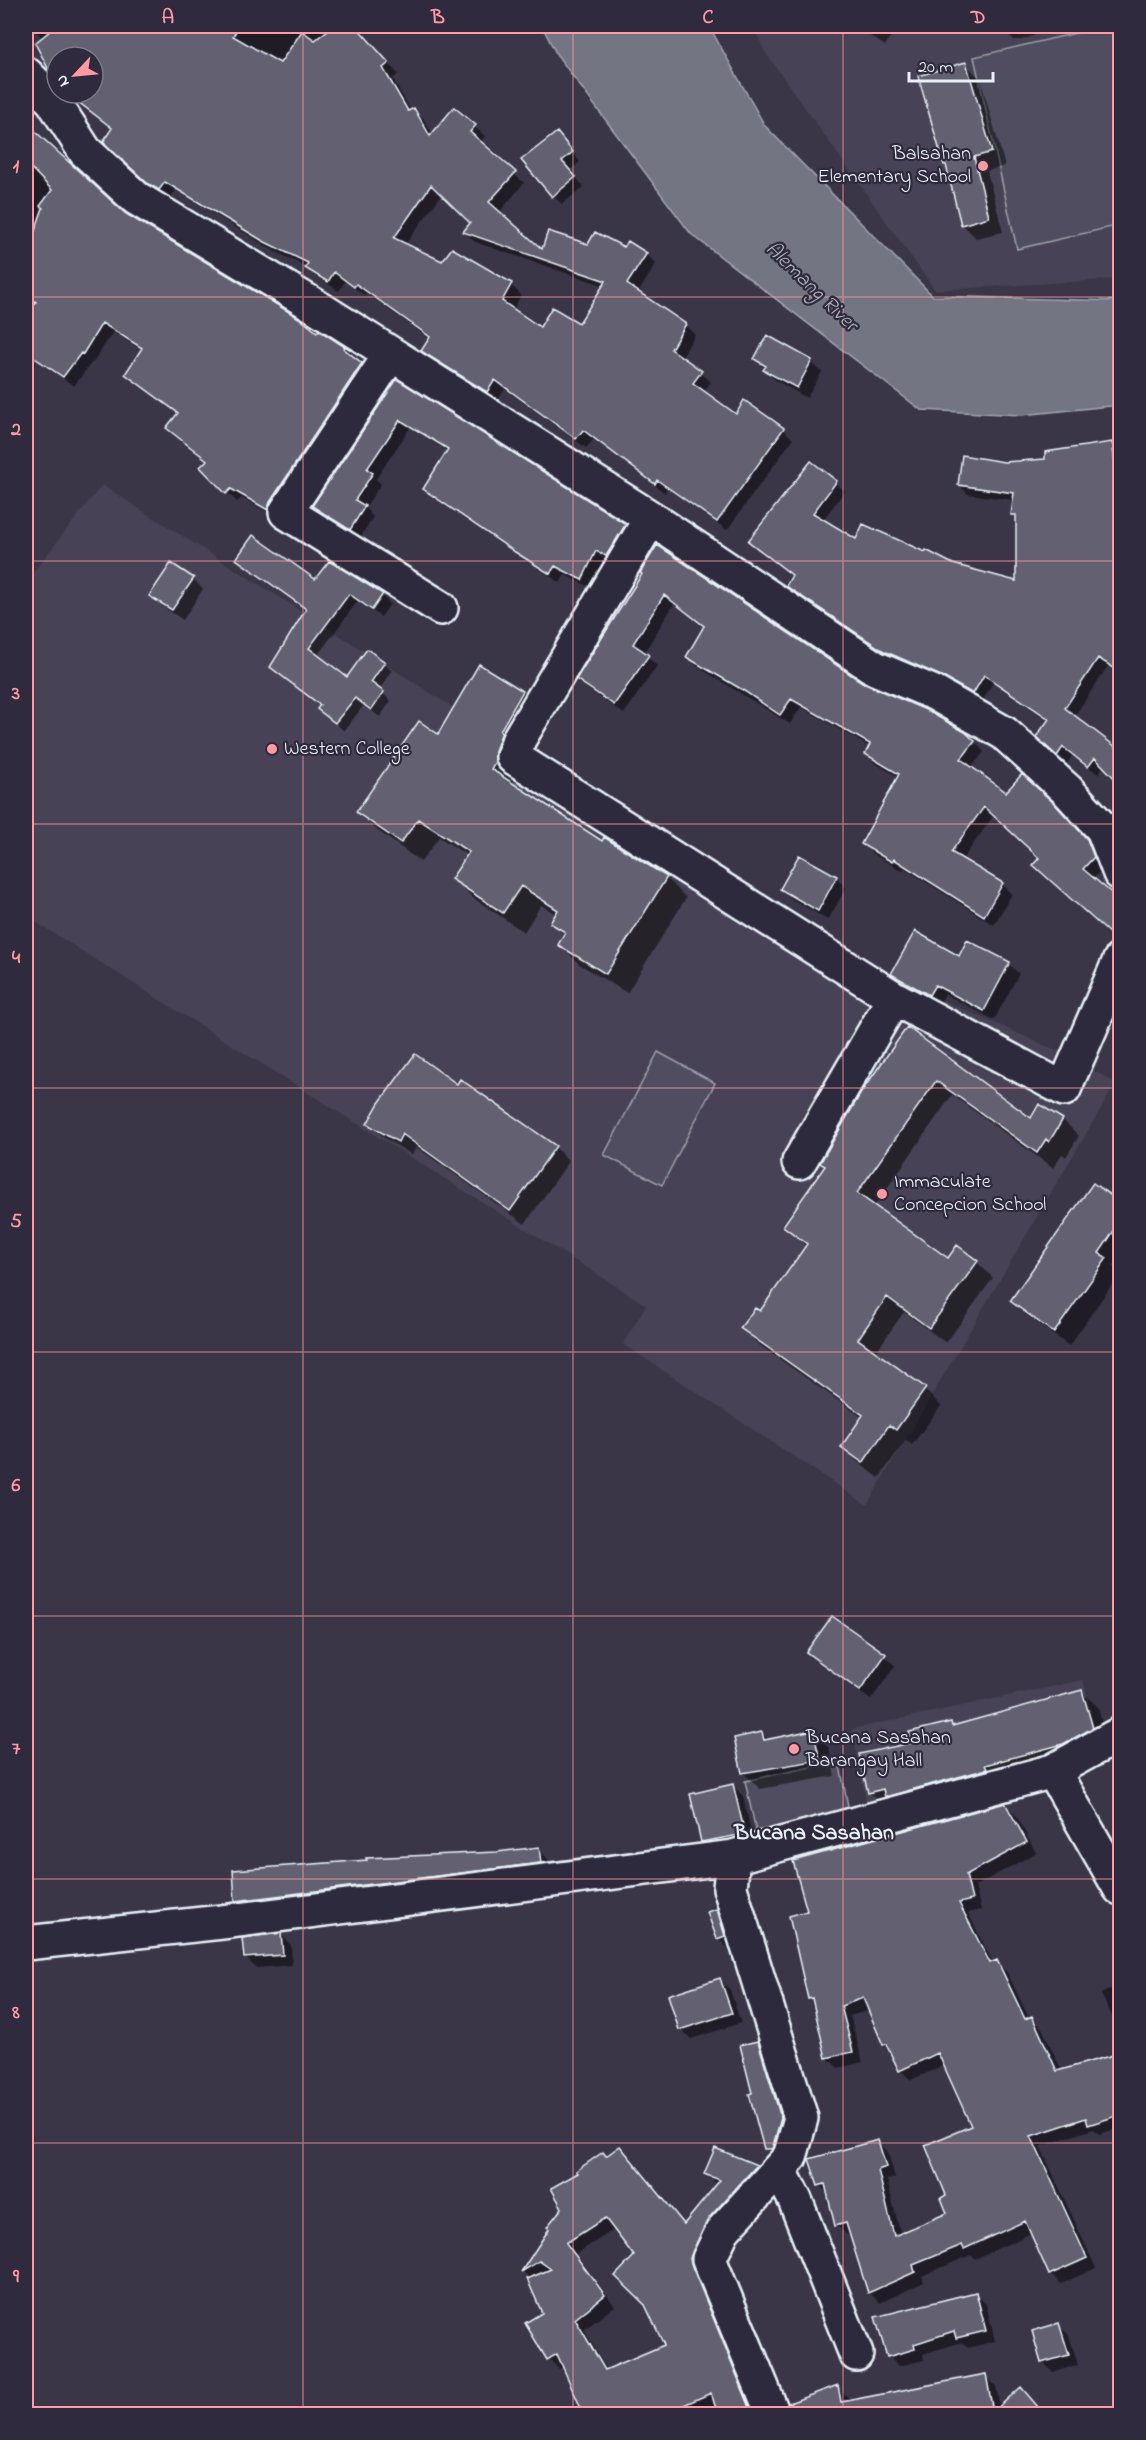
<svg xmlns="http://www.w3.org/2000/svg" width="1146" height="2440" font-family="'Indie Flower',sans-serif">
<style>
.built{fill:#464354}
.green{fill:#504e5f;stroke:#9ca0ac;stroke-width:1.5}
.water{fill:#737482;stroke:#a2a6b1;stroke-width:1.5}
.shadow{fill:#0007;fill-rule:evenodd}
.building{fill:#636171;stroke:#e8f1f8;stroke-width:1.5;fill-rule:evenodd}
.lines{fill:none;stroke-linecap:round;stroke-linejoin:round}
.minor-casing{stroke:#e8f1f8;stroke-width:38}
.minor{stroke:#2f2a3d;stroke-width:33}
.grid{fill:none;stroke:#ff9aa2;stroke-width:1.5;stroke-opacity:0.55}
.poi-dot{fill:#ff9aa2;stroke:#2f2a3d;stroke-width:2}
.labels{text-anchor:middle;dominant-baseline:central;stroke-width:4.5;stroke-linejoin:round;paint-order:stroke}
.poi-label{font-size:20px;fill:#e8f1f8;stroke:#2f2a3d;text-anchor:start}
.water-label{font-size:21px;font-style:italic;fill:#aeb2bd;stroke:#2f2a3d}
.quarter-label{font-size:22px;font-weight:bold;fill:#e8f1f8;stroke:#2f2a3d}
.neatline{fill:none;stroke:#ff9aa2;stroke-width:2}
.grid-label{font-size:20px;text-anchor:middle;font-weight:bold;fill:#ff9aa2}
</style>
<rect width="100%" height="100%" fill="#3a3648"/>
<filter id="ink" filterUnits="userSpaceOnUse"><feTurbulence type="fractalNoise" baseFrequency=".0167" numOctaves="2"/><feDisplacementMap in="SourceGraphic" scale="12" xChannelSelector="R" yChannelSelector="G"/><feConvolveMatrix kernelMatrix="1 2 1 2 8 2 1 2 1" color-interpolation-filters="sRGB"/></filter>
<g filter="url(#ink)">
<path class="built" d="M753,26H1120V279L935,290L765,52Z
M102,485L854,961L1060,1052L1116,1083L867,1505L623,1344L646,1305L26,916V581Z
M1083,1680L1098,1740L867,1806L852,1729Z"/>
<path class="green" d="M1106,26H1120V225L1017,249L974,57Z
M658,1052L715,1083L662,1185L604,1155Z
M839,1761L849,1811L756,1831L745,1781Z"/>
<path class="water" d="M542,26H709L765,126L933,296L1120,301V405L1022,415L921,410L691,234L557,55Z"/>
<path class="shadow" d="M29,26H385L363,33L398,74L393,79L411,111L414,109L424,119L433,135L454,109L485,136L480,143L524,183L499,213L542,252L589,246L625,249L646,254L656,264L638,293L685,325L695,335L681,358L711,382L703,392L736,416L783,429L793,439L727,530L667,488L665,493L594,439L586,448L505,389L497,401L433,360L423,350L430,339L366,293L364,295L345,281L339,291L317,277L307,267L274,251L176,190L170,199L159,193L115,152L113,129L85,108L71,93H93V57H57V77L43,38ZM442,194L472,223L465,232L475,242L605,286L580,325L541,329L513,310L521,295L511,285L443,263L405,245Z
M855,26H897L885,46Z
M1000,26H1057L1022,40H1014Z
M965,64L980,78L1005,166L987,171L1003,232L976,238L962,224L945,165Z
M26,122L62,160L125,215L318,334L344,348L371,374L278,518L242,498L237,502L202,467L208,461L179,414L137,384L127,374L142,350L113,332L93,363L92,362L74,386L28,355L26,359Z
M565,142L580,162L570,170L584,187L562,204L553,196Z
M768,337L811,362L822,372L807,398L775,380L755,358Z
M397,382L625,525L634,535L616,565L606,560L592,588L565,575L560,583L434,498L424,489L448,451L410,428L376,479L381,484L365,508L373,517L360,538L324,515L314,506Z
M1111,444L1120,453V674L1108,666L1074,717L1114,747L1120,736V782L1104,765L1098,774L1073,755L1067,763L1047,745L1049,721L993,682L982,702L952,684L895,660L797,595L788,586L793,576L750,541L811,463L845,491L822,521L857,541L1017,583L1018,519L1013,514L1014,500L968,494L959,485L1004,463L1047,460Z
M238,559L315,581L382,595L390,604L381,617L358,601L317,656L347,679L384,663L392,671L379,690L391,701L380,717L364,705L344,731L319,709L321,706L271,666L307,610Z
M643,575L957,765L976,743L984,752L971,768L1006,794L1064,815L1096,851L1103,868L1093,879L1120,902V941L1045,875L1041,858L994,815L962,860L1002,884L1012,894L994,925L904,868L902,871L873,854L863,844L899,777L876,764L866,754L870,747L801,707L790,724L698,667L688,657L705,627L674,604L644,653L657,666L624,714L588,689L578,679Z
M193,579L203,589L183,620L162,606L151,595Z
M479,667L523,692L542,712L514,771L513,785L602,843L604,839L667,878L686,898L627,993L579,964L560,944L565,936L552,923L557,915L541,905L524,932L473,898L453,878L468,856L439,837L421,862L378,831L358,812L438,736Z
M836,877L846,888L828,920L792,899L781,889Z
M959,958L1009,964L1019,974L994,1020L945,994L939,1005L904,984L893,974Z
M907,1029L1032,1120L1040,1106L1063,1120L1079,1136L1066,1157L1062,1154L1053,1168L952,1095L874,1207L948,1260L977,1262L993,1278L946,1343L904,1312L875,1353L925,1390L941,1406L912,1445L906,1440L879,1478L859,1463L843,1447L863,1418L758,1344L742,1328L760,1313L807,1247L785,1226L827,1167Z
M457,1086L555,1147L569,1161L525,1224L416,1147L412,1155L383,1137L369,1123Z
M1094,1185L1120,1203V1256L1113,1267L1120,1273L1069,1346L1026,1315L1012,1301Z
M808,1652L885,1655L895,1666L871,1700L818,1662Z
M1082,1692L1098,1707L1107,1744L885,1808L869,1792L913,1744L950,1724L954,1727Z
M813,1732L829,1748L835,1776L760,1789L743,1772L762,1733L769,1740Z
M733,1786L743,1796L754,1844L712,1852L702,1841Z
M1005,1805L1016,1815L1036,1853L975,1886L981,1910L968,1913L993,1963L996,1962L1007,1972L1029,2018L1032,2017L1042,2028L1062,2071L1120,2054V2137L1117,2129L1099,2134L1094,2129L1040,2146L1096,2268L1061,2284L1051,2274L1032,2233L975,2259L971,2255L922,2276L924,2282L880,2303L869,2292L851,2234L847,2235L836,2225L829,2195L819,2185L878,2142L888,2152L895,2178L887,2180L901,2235L949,2214L948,2196L973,2127L945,2065L911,2080L900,2070L891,2051L884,2044L870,2010L850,2016L863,2062L838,2068L827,2057L814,2003L810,1998L809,1912Z
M538,1849L548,1859L550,1872L247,1910L237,1901L497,1853Z
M26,1905L33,1912L34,1933H26Z
M716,1911L727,1921L735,1947L729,1949L718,1938Z
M281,1935L291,1945L292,1965L256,1968L245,1957Z
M720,1979L730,1990L741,2023L691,2039L681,2029Z
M1120,1984V2032L1101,1994Z
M757,2042L767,2053L791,2130L776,2159L766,2148L754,2094Z
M620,2148L685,2225L718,2185L706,2174L715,2150L756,2166L766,2176L719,2228L758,2414H507L582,2407L564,2366L559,2369L549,2359L543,2314L530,2279L523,2272L550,2229L606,2158ZM615,2229L636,2256L666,2346L608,2371L584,2330L615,2306L576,2254Z
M975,2294L986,2304L995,2341L968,2348L962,2342L923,2354L924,2360L899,2366L889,2356Z
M1058,2325L1069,2335L1078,2365L1053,2372L1043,2362Z
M985,2376L996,2386L1001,2414H792L837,2387L848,2397L849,2402Z"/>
<path class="building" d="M56,26H239L233,36L280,63L302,31L315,40L333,26H356L389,63L383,68L408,111L414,108L430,136L454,107L476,125L470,132L516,172L489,202L542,249L548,231L588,244L595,232L624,247L628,241L647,253L627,284L686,324L671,349L702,371L693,383L736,414L744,400L784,428L717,522L657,480L655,484L583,430L576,439L495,380L487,392L421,351L430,337L356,284L354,287L334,272L328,282L305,268L308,263L263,241L165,182L159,190L147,183L103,142L112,128L73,98L70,93H93V57H57V78L50,72L35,43ZM431,185L470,223L463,232L606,281L579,323L552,307L540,327L502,301L512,283L452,248L442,261L394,238Z
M966,62L992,152L974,157L989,217L961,225L946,165H944L918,76Z
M26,123L126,214L299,318L317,332L319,330L345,347L344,349L362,363L270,502L268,510L231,489L226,494L200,467L207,460L166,428L178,413L125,374L142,348L102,323L83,354L81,353L63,377L26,352V316L36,302L26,294V256L43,208L40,206L52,190L26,163Z
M557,132L573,152L562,161L576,177L552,197L521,160Z
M767,335L812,360L797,388L763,370L766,366L754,359Z
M397,379L626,524L606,556L596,551L582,580L555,566L550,574L515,552L423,489L448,449L400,420L367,469L373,473L355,500L365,506L350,530L312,506Z
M1112,442L1120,498V672L1098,658L1065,708L1120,750V784L1095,758L1088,767L1063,747L1057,756L1036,737L1049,719L984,675L973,694L941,676L884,651L786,586L792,575L748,541L811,461L837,481L813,513L856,539L863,524L925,552L926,550L953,564L1016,581V515H1011L1014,493L958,485L962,455L1004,462L1045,459V452Z
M253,535L315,579L329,561L383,594L372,610L349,594L309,648L347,677L367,649L385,662L371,682L384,692L371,710L355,698L335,723L317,709L320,705L270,667L306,609L236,559Z
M657,545L865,684L926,710L965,732L975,741L961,759L1006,792L1022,774L1054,803L1087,839L1094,857L1083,869L1120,900V920L1109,933L1033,865L1039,858L984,807L951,852L1003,883L984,916L894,859L892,862L861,844L899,774L865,754L870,744L791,699L780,715L741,689L686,657L704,626L664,595L633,644L649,655L614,705L576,679L642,574L640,573Z
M171,563L194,578L172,610L149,596Z
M479,664L523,691L500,731L502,732L495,751V762L491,769L602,841L604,837L667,877L606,974L558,945L565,932L550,923L558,910L521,886L503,913L451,879L469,852L418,819L401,843L356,812L419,721L438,734Z
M799,855L837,876L818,911L780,889Z
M915,931L959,956L967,940L1010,962L984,1011L935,985L929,995L891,974Z
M907,1027L1031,1118L1039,1104L1063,1119L1049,1142L1046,1139L1037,1153L936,1081L857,1193L948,1258L957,1245L978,1261L929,1328L887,1297L858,1339L926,1388L896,1430L889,1425L863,1463L841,1447L863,1415L740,1328L755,1308L760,1311L807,1244L783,1226L825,1166L820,1163L862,1091Z
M415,1054L457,1084L460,1079L556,1146L510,1211L402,1134L398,1142L367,1124L379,1103Z
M1093,1183L1120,1202V1222L1099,1253L1107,1258L1054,1333L1010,1301Z
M832,1616L886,1654L860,1691L806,1652Z
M1082,1690L1093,1728L1063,1744L985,1765L987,1769L885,1797L883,1789L868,1793L859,1754L911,1743L909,1732L951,1722L952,1726Z
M813,1730L820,1760L742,1773L734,1738L762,1732L764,1740Z
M733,1784L745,1834L701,1842L690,1794Z
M1005,1803L1027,1842L966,1875L972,1900L959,1903L990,1963L997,1960L1025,2019L1032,2016L1057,2071L1120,2053V2115L1088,2125L1086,2118L1031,2136L1087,2258L1049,2275L1025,2221L964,2249L962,2245L913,2265L915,2272L868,2293L846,2223L835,2226L825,2184L818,2186L809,2159L878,2140L886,2167L878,2170L894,2236L947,2213L941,2198L946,2195L925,2145L971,2126L938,2053L899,2071L886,2044L883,2045L863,1998L841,2006L853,2052L826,2058L812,1998L808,1999L789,1916L807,1911L793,1861Z
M539,1847L541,1863L235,1901L233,1870L367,1860L366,1858L497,1852Z
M717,1909L725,1936L717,1939L707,1912Z
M281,1933L283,1955L244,1958L242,1938Z
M720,1978L732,2013L679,2030L668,1995Z
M758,2041L781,2118L772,2149H764L749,2094L752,2093L740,2045Z
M620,2146L684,2224L720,2180L704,2174L715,2148L757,2165L709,2218L690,2258L692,2266L751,2410L737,2415H718L711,2393L661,2415H584L557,2354L547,2360L525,2323L542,2313L527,2279L551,2269L539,2261L521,2272L549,2229L547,2227L562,2208L551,2188L578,2173L576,2171L603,2152L606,2156ZM605,2218L634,2256L615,2276L645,2305L664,2345L605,2370L575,2319L605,2295L566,2243Z
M976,2292L986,2331L956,2338L954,2331L914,2344L915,2349L887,2357L875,2317Z
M1059,2323L1069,2355L1041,2363L1032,2331Z
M986,2374L993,2412L1021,2387L1045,2415H791L789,2403L838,2385L841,2402Z"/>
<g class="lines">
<g class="minor-casing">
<path id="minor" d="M26,74L53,101L85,151L136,198L317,307L651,518L875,668L934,693L1004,733L1067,790L1103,829L1120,873
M391,354L286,512L441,608
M651,518L519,739L513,757L894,998L1064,1089L1120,960
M799,1162L894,998
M1053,1771L1120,1888
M733,1857L730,1888L801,2118L790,2157L723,2230L709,2259L773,2414
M26,1943L222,1922L733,1857L1053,1771L1120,1734
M779,2169L795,2200L856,2354"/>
</g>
<use href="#minor" class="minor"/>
</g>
</g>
<path class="grid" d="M303,26V2414M573,26V2414M843,26V2414M26,297H1120M26,561H1120M26,824H1120M26,1088H1120M26,1352H1120M26,1616H1120M26,1879H1120M26,2143H1120"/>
<g class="poi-dot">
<circle cx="983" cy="166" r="6"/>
<circle cx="272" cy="749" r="6"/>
<circle cx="882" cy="1194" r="6"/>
<circle cx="794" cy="1749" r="6"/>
</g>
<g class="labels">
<g class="poi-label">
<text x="971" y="154" text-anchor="end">Balsahan<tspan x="971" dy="23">Elementary School</tspan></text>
<text x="284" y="749">Western College</text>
<text x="894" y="1182">Immaculate<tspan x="894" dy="23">Concepcion School</tspan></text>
<text x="806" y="1738">Bucana Sasahan<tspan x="806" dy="23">Barangay Hall</tspan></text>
</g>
<g class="water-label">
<text transform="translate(811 287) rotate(44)">Alemang River</text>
</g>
<g class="quarter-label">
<text x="814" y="1834">Bucana Sasahan</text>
</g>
</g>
<rect width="1146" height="2440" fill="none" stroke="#2f2a3d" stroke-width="66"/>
<g transform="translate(75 75) rotate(244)"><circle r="28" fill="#2f2a3d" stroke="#797a88" stroke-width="1.5"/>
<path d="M0-4.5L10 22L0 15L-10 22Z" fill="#ff9aa2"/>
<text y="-9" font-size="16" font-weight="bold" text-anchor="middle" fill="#e8f1f8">N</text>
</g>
<path d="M909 72v9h84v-9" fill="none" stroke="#e8f1f8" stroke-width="3"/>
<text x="918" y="72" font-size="18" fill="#e8f1f8" stroke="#2f2a3d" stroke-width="4.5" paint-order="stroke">20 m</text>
<rect x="33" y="33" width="1080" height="2374" class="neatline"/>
<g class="grid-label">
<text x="168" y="23">A</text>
<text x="438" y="23">B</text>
<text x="708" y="23">C</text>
<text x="978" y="23">D</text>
<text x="16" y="172">1</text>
<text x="16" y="435">2</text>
<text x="16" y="699">3</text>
<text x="16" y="963">4</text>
<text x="16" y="1227">5</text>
<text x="16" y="1491">6</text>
<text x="16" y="1754">7</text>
<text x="16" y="2018">8</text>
<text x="16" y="2282">9</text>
</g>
</svg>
